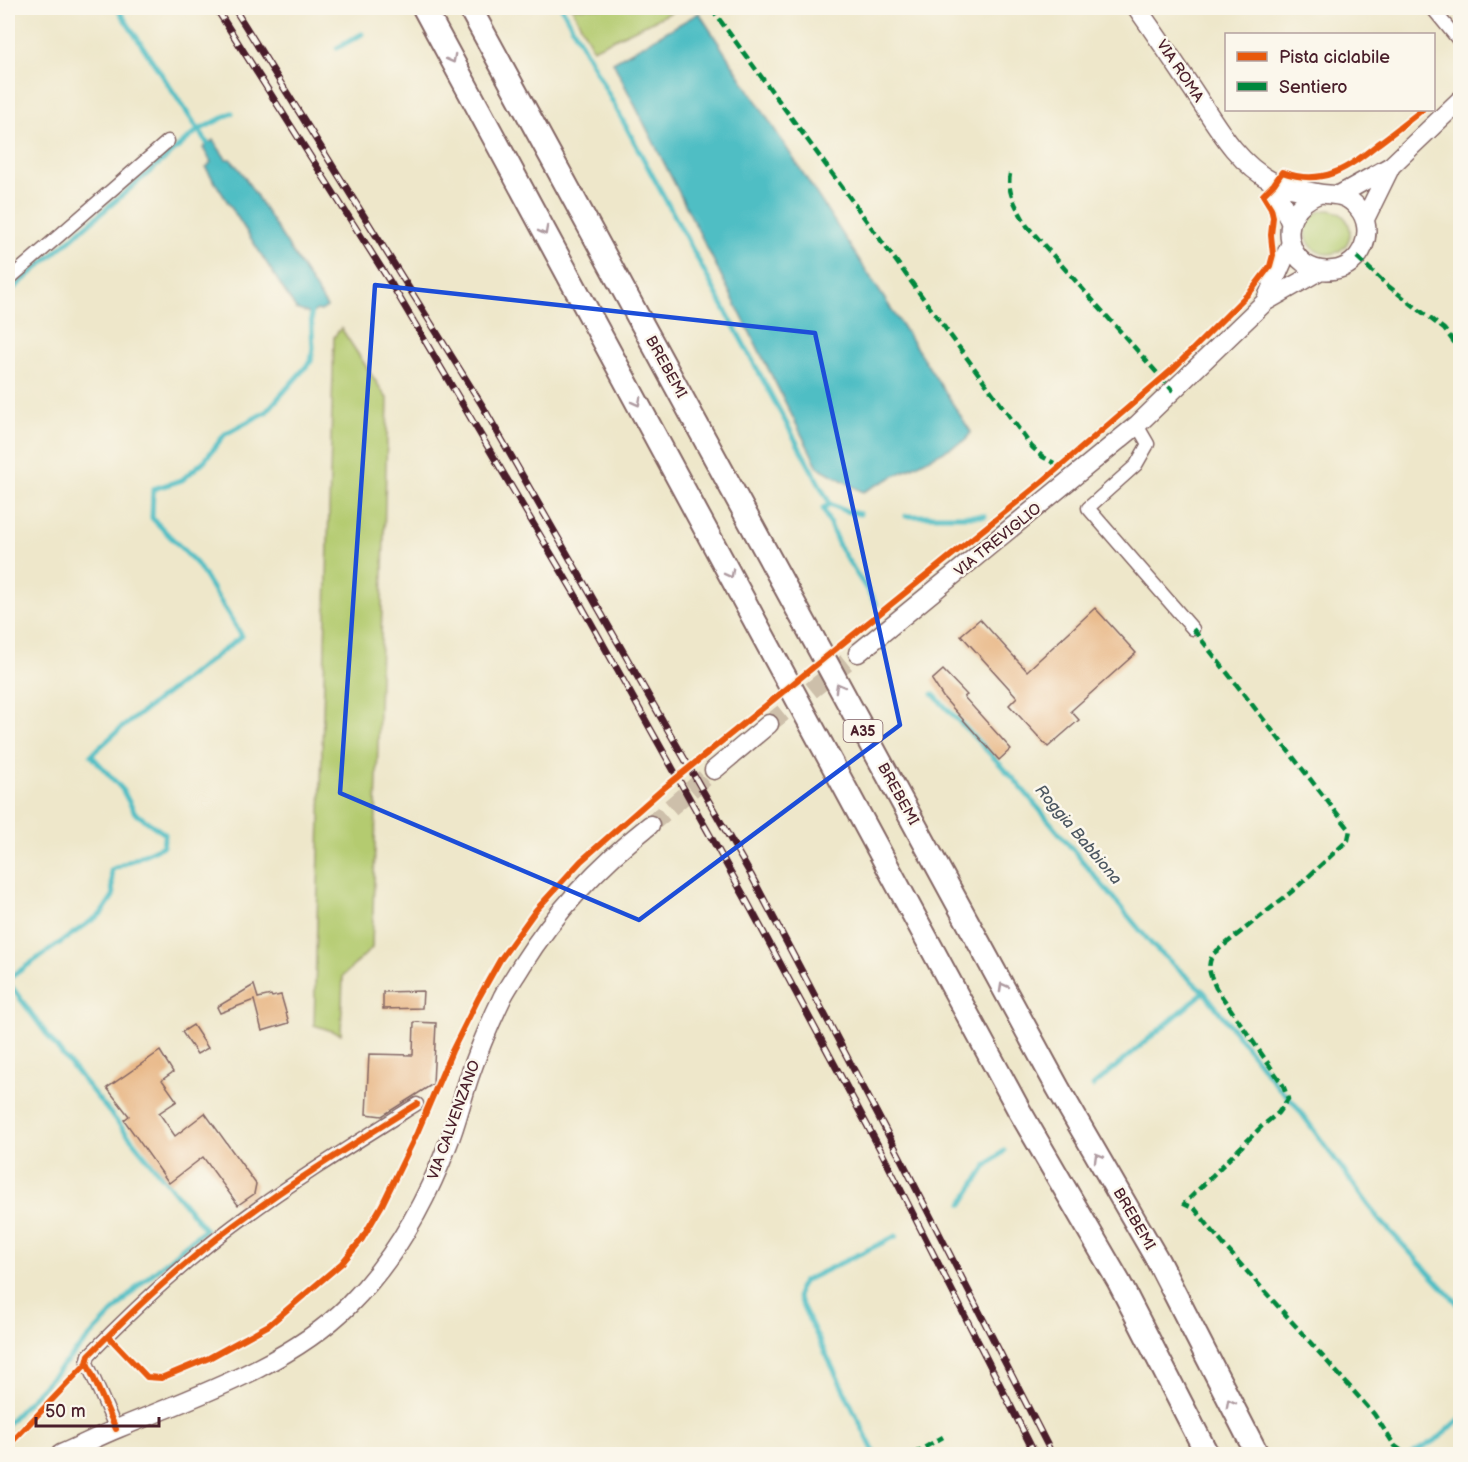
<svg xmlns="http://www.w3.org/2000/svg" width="1468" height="1462" font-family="'Balsamiq Sans',sans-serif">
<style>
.green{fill:#b4cb6f;stroke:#7f754d;stroke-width:1.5}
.water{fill:#4fbec4;stroke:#4c6e78;stroke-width:1.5}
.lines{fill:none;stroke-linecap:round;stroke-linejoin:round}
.stream{stroke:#4fbec4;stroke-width:5}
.building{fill:#e7b380}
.secondary-tunnel{stroke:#cdbfaa;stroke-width:18;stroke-dasharray:18 9;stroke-linecap:butt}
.street-casing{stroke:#836563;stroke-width:15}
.secondary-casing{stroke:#836563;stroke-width:21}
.highway-casing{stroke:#836563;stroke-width:26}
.street{stroke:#fff;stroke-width:12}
.secondary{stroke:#fff;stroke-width:18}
.highway{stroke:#fff;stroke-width:22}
.rail-casing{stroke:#4a1f2b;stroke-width:7}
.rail{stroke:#fbf7ec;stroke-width:4.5;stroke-dasharray:14;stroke-linecap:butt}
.quiet{stroke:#00873e;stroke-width:4.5;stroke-dasharray:9 4.5;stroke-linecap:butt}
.cycleway-casing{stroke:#fbf7ec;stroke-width:10}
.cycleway{stroke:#e8590c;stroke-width:6}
.oneway{stroke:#ae9aa0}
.marked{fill:none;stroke:#1d4ed8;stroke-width:4.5;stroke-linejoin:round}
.labels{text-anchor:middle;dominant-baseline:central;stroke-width:5;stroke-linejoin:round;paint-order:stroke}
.shield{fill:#fbf7ec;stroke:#7f6065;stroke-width:1.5}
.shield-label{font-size:14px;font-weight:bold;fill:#4a1f2b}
.street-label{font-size:15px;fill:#4a1f2b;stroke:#fbf7ec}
.water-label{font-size:16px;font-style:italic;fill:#4c5761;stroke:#fbf7ec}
</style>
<rect width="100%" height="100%" fill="#fbf7ec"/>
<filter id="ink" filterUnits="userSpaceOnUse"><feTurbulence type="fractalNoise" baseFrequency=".0167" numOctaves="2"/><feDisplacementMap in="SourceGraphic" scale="12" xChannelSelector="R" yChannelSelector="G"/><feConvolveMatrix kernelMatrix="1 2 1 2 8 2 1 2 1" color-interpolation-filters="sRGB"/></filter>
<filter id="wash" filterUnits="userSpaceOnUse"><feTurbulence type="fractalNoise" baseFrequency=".008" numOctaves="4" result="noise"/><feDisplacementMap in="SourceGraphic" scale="24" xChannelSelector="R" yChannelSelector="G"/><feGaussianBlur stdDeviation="1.35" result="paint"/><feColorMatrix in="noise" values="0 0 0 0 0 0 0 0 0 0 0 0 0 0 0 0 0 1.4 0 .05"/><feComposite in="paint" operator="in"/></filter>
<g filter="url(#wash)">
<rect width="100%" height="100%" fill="#eee7ca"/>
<path class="green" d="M572,8H680L593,49Z
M1306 232a22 22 0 1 1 44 0a22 22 0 1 1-44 0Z
M341,328L388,400L372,948L343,976L341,1034L314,1025L334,337Z"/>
<path class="water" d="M699,13L971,432L966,440L863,492L818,467L613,62Z
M213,140L226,159H230L240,170L327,307L321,311L317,310L311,314L296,309L206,168L211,162L203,148Z"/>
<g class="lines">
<path class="stream" d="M117,8L208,144
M562,8L830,504L845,511L860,514
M337,48L362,34
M8,293L197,131L232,113
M830,504L823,508L840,548L876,604
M906,516H985
M933,694L1014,779L1154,947L1204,992L1278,1087L1294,1103L1378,1218L1460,1306
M8,979L101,914L113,896L111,870L163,846L165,834L135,813L122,789L91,755L120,729L242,636L197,564L152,518L153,489L182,480L205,460L225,434L266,412L311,361L313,348L311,314
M8,982L60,1052L205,1229L140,1284L8,1423
M1093,1086L1204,992
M962,1204L986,1166L1004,1151
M875,1454L798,1297L799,1288L804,1281L896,1236
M1412,1454L1440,1437L1460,1419"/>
</g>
<g id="blocks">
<path class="building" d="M1095,608L1136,653L1071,711L1079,720L1048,747L1009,705L1017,697L961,635L980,619L1027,671Z
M943,670L967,695L964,697L1011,749L999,760L943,697L932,680Z
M254,985L258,998L271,995L272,997L281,995L289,1023L262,1031L254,1000L220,1013L217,1007Z
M423,991L422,1008L383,1009V992Z
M414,1022L436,1023L433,1084L382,1116L366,1114L369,1054L413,1055Z
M193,1025L208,1048L197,1054L182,1032Z
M160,1051L173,1072L162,1080L177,1101L159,1113L175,1136L205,1113L256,1184L254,1194L238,1205L203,1157L169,1183L124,1120L129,1116L107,1088Z"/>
</g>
</g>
<g filter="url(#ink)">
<use href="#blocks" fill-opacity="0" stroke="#836563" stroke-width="1.5"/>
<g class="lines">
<path class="secondary-tunnel" d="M769,724L858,653
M650,825L714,770"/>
<g class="street-casing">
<path id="street" d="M1432,8L1460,42
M8,280L168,141
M1137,425L1148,444L1136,465L1088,508L1193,629
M116,1429L87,1363L89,1355C134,1309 182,1264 233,1226C292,1182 355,1143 417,1104"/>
</g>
<g class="secondary-casing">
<path id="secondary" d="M1137,8C1156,35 1175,63 1193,90C1215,123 1236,163 1273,182C1282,188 1306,191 1317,193C1334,196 1345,192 1358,208C1377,230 1362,267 1333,270C1286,276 1271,212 1319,194
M1274,184L1290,222
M1339,195L1391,166L1460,100
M1365,219L1391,166
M1265,302L1291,243
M858,653L1137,425L1265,302L1321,270
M714,770L769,724
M61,1454C80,1446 99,1436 119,1428C196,1396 289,1365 349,1305C393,1261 426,1202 448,1144C457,1122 462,1098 470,1075C479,1049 491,1021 503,996C509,985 516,975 522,965C556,911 599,865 650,825"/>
</g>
<g class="highway-casing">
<path id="highway" d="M424,8L1019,1110L1119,1282L1207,1454
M470,8L1058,1088L1158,1261L1257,1454"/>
</g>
<use href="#street" class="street"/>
<use href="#secondary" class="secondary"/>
<use href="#highway" class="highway"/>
<g class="rail-casing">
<path id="rail" d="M216,8L392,285L576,596L744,896L881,1151L1035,1454
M234,8L482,405L751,875L901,1159L1052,1454"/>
</g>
<use href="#rail" class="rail"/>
<path class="quiet" d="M711,8L1032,447L1043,457L1054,463
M1010,174C1006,193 1018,209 1027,226L1173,391
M1357,257L1387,285L1444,329L1460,350
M1193,629L1350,830L1348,840L1295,889L1213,954C1206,968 1210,974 1216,988L1283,1085L1288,1099L1278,1113L1262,1126L1184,1204L1195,1209L1227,1249L1374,1414L1395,1446L1406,1454
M913,1454L943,1437"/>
<g class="cycleway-casing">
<path id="cycleway" d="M108,1336L147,1377L161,1378L209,1358L269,1325L342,1263L362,1239L382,1205L417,1133L452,1051L478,999L500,960L536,910L581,861L664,788L1042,482L1174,368L1251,291L1270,266L1273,255L1271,235L1273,217L1271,208L1263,195L1274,184L1282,172C1323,187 1348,168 1378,144C1393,133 1408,121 1422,110
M116,1429L87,1363L89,1355C134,1309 182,1264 233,1226C292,1182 355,1143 417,1104
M8,1446L87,1363"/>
</g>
<use href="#cycleway" class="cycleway"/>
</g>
<defs><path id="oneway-chevron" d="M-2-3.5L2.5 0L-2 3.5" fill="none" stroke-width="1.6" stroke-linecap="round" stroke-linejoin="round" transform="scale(1.5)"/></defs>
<g class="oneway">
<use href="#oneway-chevron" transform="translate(452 59) rotate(62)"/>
<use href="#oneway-chevron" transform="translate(544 231) rotate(62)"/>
<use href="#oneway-chevron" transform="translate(637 402) rotate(62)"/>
<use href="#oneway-chevron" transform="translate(730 574) rotate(62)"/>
<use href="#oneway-chevron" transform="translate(839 687) rotate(-119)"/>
<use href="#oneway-chevron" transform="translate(1003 987) rotate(-119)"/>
<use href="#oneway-chevron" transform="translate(1098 1157) rotate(-120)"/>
<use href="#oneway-chevron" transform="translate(1230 1403) rotate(-118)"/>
</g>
</g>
<path class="marked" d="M375,285L815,333L900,725L639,920L340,793Z"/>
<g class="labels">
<rect class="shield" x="843.5" y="720" width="39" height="22" rx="4.5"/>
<g class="shield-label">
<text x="863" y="731">A35</text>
</g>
<g class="street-label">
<text transform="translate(1180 71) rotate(56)">VIA ROMA</text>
<text transform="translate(666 367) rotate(61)">BREBEMI</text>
<text transform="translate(998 540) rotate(-39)">VIA TREVIGLIO</text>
<text transform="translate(898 794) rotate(61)">BREBEMI</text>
<text transform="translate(454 1120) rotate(-70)">VIA CALVENZANO</text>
<text transform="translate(1134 1219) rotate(60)">BREBEMI</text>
</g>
<g class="water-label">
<text transform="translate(1078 835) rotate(50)">Roggia Babbiona</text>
</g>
</g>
<rect width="1468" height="1462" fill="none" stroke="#fbf7ec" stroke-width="30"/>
<rect x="1225" y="33" width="210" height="78" fill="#fbf7ec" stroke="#b4a19f" stroke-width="1.5"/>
<rect x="1237" y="52" width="30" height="9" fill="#e8590c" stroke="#b4a19f" stroke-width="1.5"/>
<text x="1279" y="63" font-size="18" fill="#4a1f2b">Pista ciclabile</text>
<rect x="1237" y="82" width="30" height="9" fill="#00873e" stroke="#b4a19f" stroke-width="1.5"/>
<text x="1279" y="93" font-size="18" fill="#4a1f2b">Sentiero</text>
<path d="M36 1417v9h123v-9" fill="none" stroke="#4a1f2b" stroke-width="3"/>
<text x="45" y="1417" font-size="18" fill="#4a1f2b" stroke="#fbf7ec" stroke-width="4.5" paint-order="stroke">50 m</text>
</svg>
